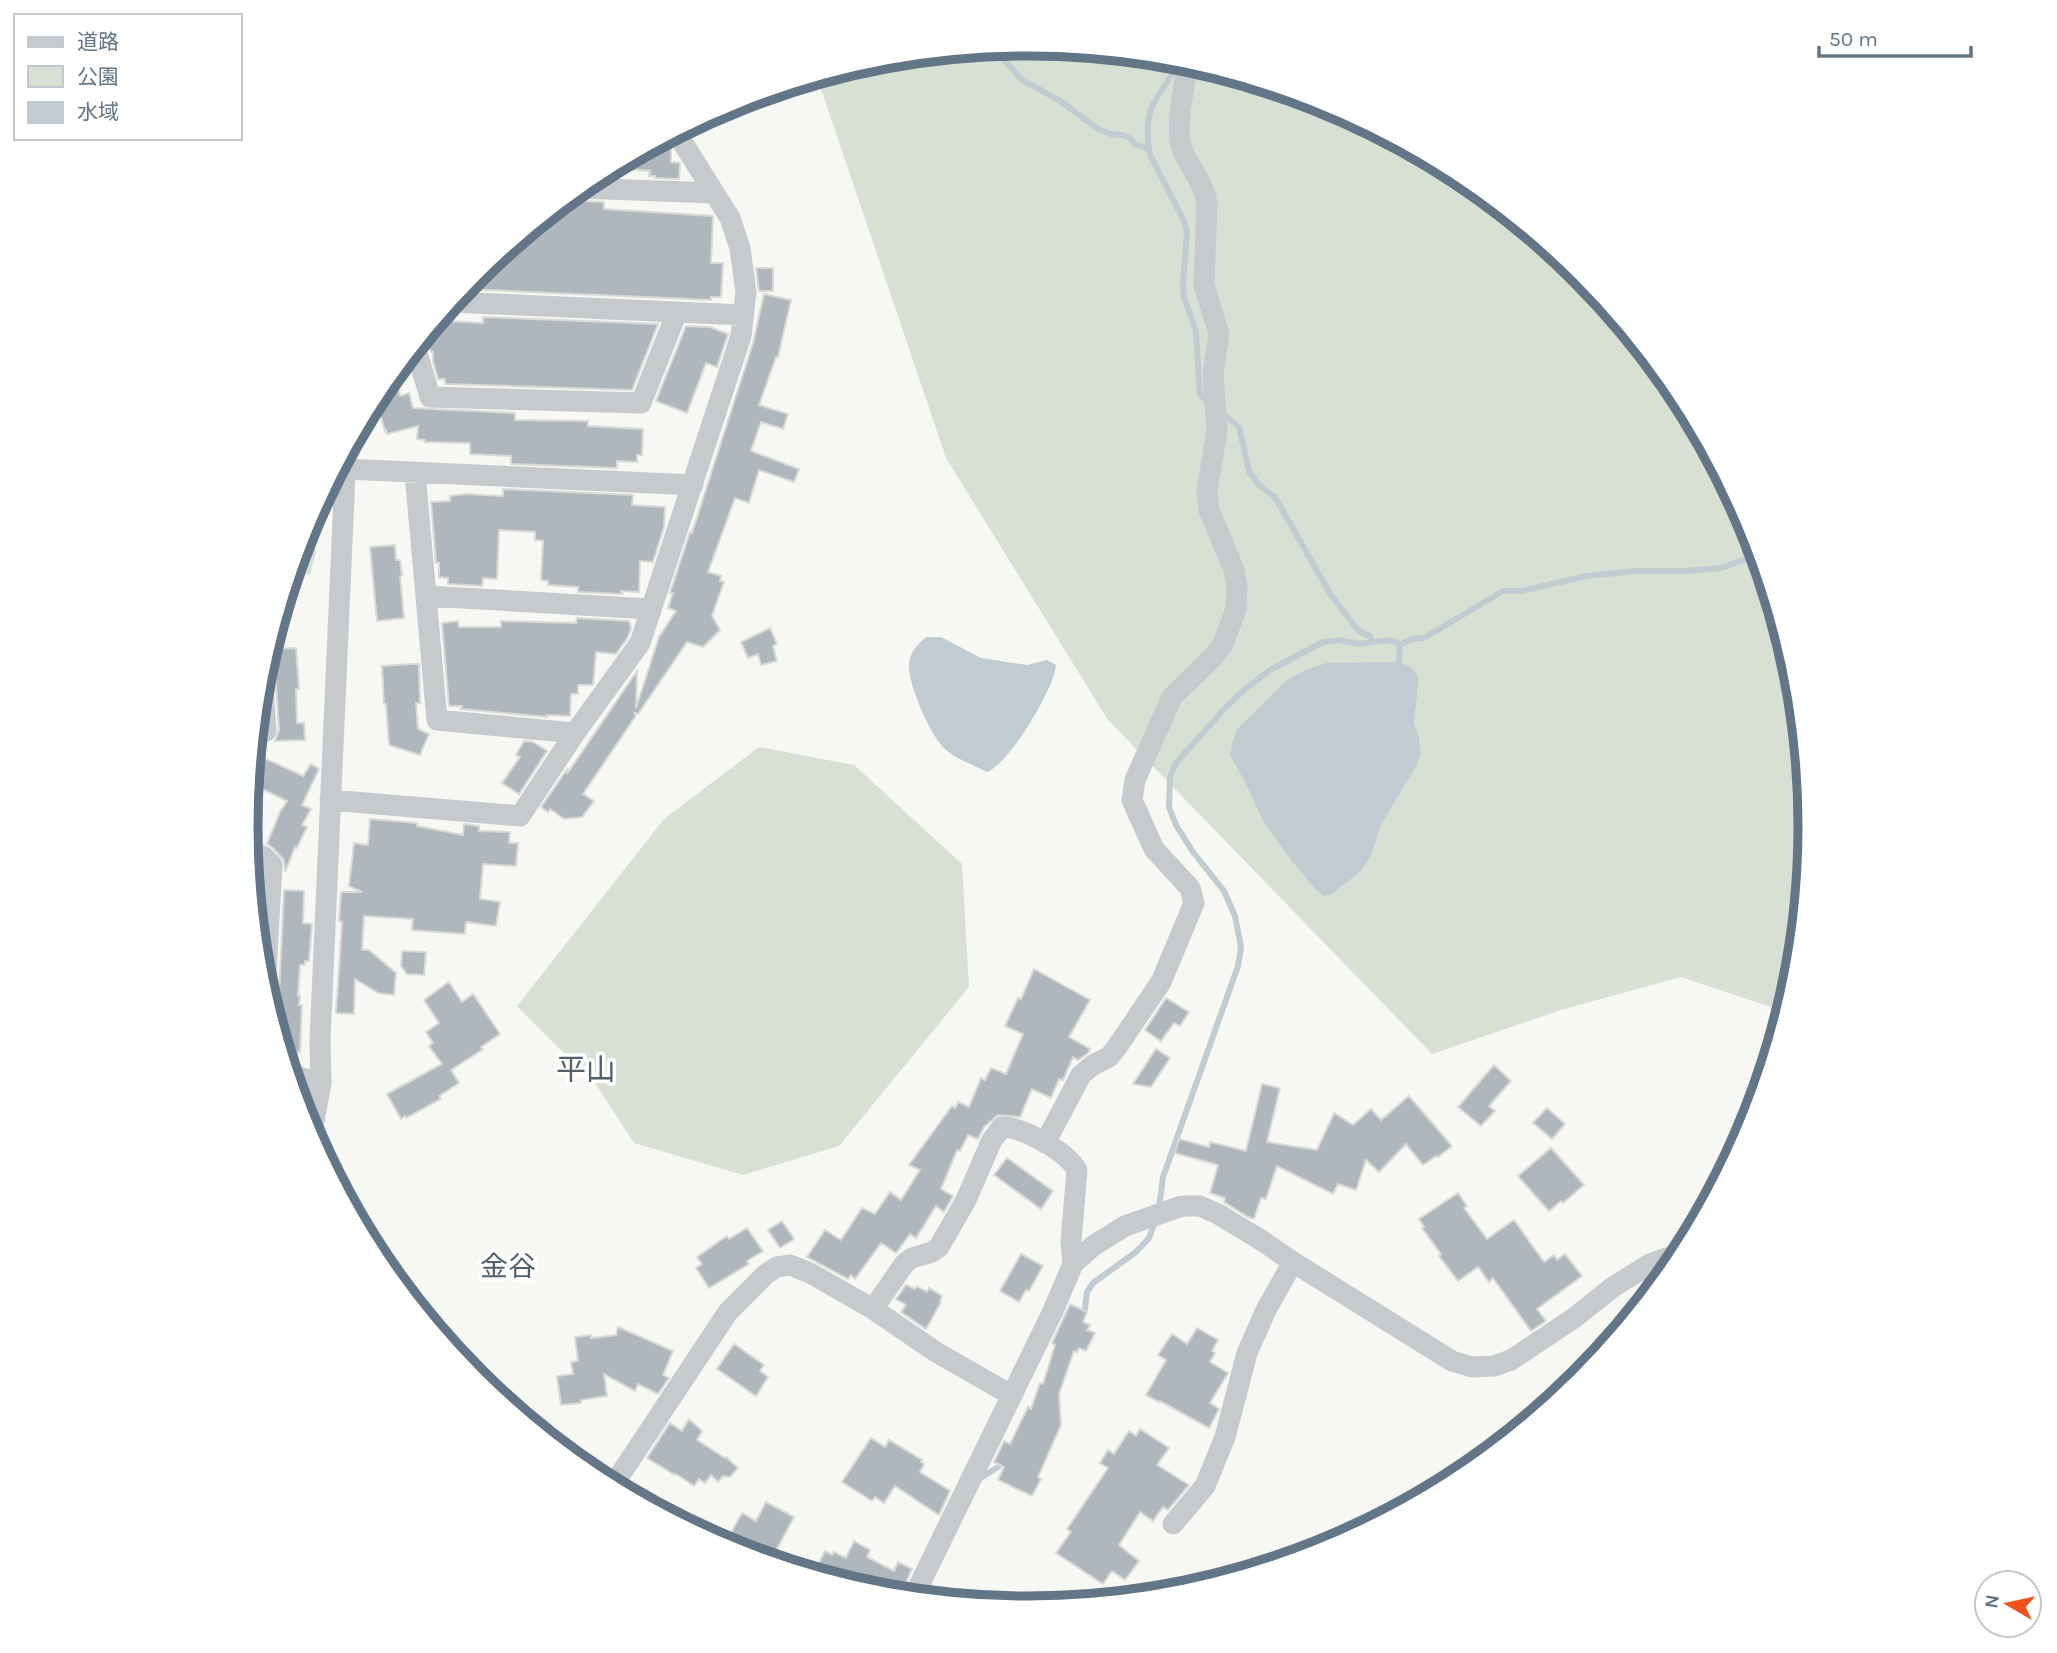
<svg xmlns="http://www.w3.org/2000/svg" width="2057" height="1653" font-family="Karla,'Noto Sans JP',sans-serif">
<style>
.green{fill:#d8e0d4;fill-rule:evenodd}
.water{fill:#c0ccd1}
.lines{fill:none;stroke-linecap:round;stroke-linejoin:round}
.stream{stroke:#c0ccd1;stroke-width:6}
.building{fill:#afb7bd;stroke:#d9d9d6;stroke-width:2}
.minor{stroke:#c6cacd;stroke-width:21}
.labels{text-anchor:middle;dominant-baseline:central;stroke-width:7;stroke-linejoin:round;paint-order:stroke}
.neighbourhood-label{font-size:28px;fill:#52606c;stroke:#fff}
.quarter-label{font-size:30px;fill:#52606c;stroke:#fff}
.rim{fill:none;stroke:#637687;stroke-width:9}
</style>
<rect width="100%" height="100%" fill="#f7f7f4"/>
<path class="green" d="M1028,44L1182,59L1328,103L1464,176L1582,273L1680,392L1752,527L1796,674L1811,827L1796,980L1786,1012L1681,977L1561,1010L1432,1054L1108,720L946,458L817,77L876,59ZM1418,676V687L1414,724L1419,736L1421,754L1417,765L1381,825L1371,856L1360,872L1331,895L1247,786L1230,756L1237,729L1287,680Z
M305,527L308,528L316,552L310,575L292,571Z
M759,747L854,765L962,864L969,987L839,1146L743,1175L634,1143L597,1086L517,1006L664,819Z"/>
<path class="water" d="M926,637H941L981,658L1027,665L1047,660L1056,665C1054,689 1010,763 987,772C974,765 955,759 944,748C930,734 908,685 909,664C910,652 917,645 926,637Z
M1400,662L1411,667L1418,676V687L1414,724L1419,736L1421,754L1417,765L1381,825L1371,856L1360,872L1331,895L1323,896L1315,889L1291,860L1262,819L1247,786L1230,756L1232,744L1237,729L1287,680L1307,669L1327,663Z"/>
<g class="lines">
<path class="stream" d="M993,47L1022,80L1059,100L1098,129L1111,134L1122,135L1129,138L1136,145L1149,149
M1177,58C1174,75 1165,85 1156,99C1146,116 1146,136 1150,155L1184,221L1187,231L1183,284L1184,297L1196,332L1200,394L1211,405
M1222,413L1239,427L1249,471L1259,485L1275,497L1332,597L1360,632L1370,636L1372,642C1381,641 1393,638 1400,645L1398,668
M1400,645L1412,639L1424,638L1503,591H1521L1587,576L1635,571H1685L1721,568L1743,560L1759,551
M1159,1209L1163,1177L1238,966L1241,947L1235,916L1224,891L1193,852L1176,825L1169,807L1170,777L1176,763L1226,707L1245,689L1270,670L1323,642L1338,640L1359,644L1372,642
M1085,1309L1087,1292L1093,1283L1136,1252L1149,1238L1155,1222
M979,1479L998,1467"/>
</g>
<path class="building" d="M660,140L666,141L671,148V162L680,163L679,179L655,178V176H649L650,171L609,167Z
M568,196L577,201L604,202V209L713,216L711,263H723L721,297H711V300L462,289L475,273Z
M756,268H773V291H759Z
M764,294L791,300L778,357H776L759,405L788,414L783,429L761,422L751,451L799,469L794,482L759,470L749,503L735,498L708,572L721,576L720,581L724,582L712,616L720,630L703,647L687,642L638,714L635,713V717L583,794L594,801L582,817L564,819L550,809L548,812L541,807L568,768L567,774L637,671L636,708L659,637L676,611L668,608L673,593H670L690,532L692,533L753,343Z
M443,312L448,314V321L483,323V317L658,324L632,390L445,384V379H438L433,361V352H431L423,336Z
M686,326L710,327L728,334L717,367L706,363L687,413L656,401Z
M394,372L400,396L409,393L413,408L515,413V420L588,421V426L643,429L642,455H637V462L617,461V468L511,464V456L470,454V443L425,442V440L417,439L418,426L387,434L386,430L385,431L375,396Z
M503,489L633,495L632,505L665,507L664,527L653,562L640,561L639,592L621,591L622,594L578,592V587L548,585V581L541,580L543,541L535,540V532L499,530L497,579L483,578L482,586L448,584V578L439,577V563H436L431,502L450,501V496L466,494L503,496Z
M395,545L396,560H400L402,575L400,576L404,618L377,621L370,547Z
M577,618L629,621L631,628L628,637L616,654L596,652L593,685H578V694H571L570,716L547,715V717L461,709L462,706H449L442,623L458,621L459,627H501V621L576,623Z
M770,628L777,644L773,646L777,661L761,665L758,654L748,658L741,642Z
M296,648L299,689H296L297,723H304L305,740L275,741L279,730L275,670L269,660V649Z
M410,664H419L420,703H416L418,729L429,734L420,755L389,745L386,704H384L382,666Z
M524,741L533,742L547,751L519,794L502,783L520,757L516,755Z
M253,753L303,776L311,764L319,769L302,805L311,809L302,825L307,827L297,848L295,847L285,872L284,860L273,848L267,844L280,812L287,801L250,783Z
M370,819L417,823V826L463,835L464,824L479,826V831L510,832L509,843H518L516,866L483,864L480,899L500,902L496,926L466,922L465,934L412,930L413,919L364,916L362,950H369L396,973L394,995L378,993L355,979L354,1014L336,1013L342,922L339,921L341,892H362L349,886L354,843L368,845Z
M284,890L304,891L303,923L312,924L309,961H305V965H300L298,996H300L299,1005H302L300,1052H297V1056L284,1055L273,1018V1006L277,1001L279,995Z
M402,951L426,952L424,975L407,974L401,966Z
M1034,969L1090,1000L1069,1037L1090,1049L1088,1053L1078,1060L1073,1057L1063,1080L1059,1079L1051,1098L1032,1089L1020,1117L998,1115L984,1127L978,1139L968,1135L960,1151L957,1150L941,1189L953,1196L944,1212L936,1206L916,1238L910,1234L896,1253L881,1243L855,1279L851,1275L848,1279L807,1257L825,1230L841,1240L862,1208L875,1214L890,1192L901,1200L920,1170L909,1165L952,1106L955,1108L958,1102L969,1107L981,1078L985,1080L991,1068L1006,1074L1023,1034L1005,1026L1018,998L1021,999Z
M449,982L462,1002L473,994L500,1034L481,1047L483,1049L451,1070L459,1083L439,1096L441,1099L406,1118L405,1116L401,1119L387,1094L442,1064L429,1046L433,1043L426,1032L439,1023L424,1000Z
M1166,998L1189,1012L1180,1026L1174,1023L1161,1041L1145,1030Z
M1156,1049L1170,1058L1151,1087L1133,1084Z
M1494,1065L1511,1081L1489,1106L1495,1111L1481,1126L1458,1107Z
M1262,1084L1280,1088L1267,1142L1317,1150L1334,1113L1353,1125L1371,1109L1381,1120L1409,1096L1452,1146L1438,1157L1436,1156L1423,1165L1406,1144L1379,1172L1366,1160L1356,1190L1338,1184L1333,1194L1277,1166L1266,1199L1261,1198L1254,1219L1248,1217L1224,1202L1225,1198L1210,1193L1218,1165L1175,1153L1179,1139L1209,1147L1210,1142L1246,1151Z
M1547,1108L1565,1124L1552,1139L1533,1123Z
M1551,1148L1584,1185L1563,1203L1561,1201L1549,1211L1518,1176Z
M1007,1158L1053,1191L1041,1209L994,1175Z
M1458,1193L1467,1206L1464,1208L1487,1239L1514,1220L1544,1262L1554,1255L1557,1260L1565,1254L1582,1276L1537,1309L1546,1321L1531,1331L1493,1278L1489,1282L1478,1267L1458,1281L1439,1256L1441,1254L1422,1228L1424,1227L1419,1219Z
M782,1221L794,1239L780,1248L768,1230Z
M747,1228L763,1251L747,1261L749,1264L709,1288L696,1268L702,1264L697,1257L727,1236L729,1239Z
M1021,1254L1043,1266L1029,1291L1026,1290L1019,1302L1000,1291Z
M906,1285L915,1289L917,1286L927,1292L929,1288L942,1296L940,1301L941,1302L926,1329L901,1312L906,1305L896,1299Z
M1070,1304L1087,1312L1083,1322L1090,1325L1087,1330L1095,1333L1086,1351L1079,1348L1077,1352L1074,1351L1059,1394L1061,1425L1038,1477L1041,1479L1032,1496L998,1480L1004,1467L994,1462L1004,1441L1010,1444L1028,1407L1031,1409L1040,1383L1043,1384L1055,1345L1052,1343Z
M618,1327L673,1351L663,1375L669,1378L658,1394L638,1384L635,1391L604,1374L607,1396L581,1400V1403L561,1405L557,1376L573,1374L571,1362L578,1361L575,1337L591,1335V1338L616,1335Z
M1197,1328L1218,1340L1212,1351L1215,1353L1210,1362L1228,1373L1210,1403L1219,1409L1209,1428L1160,1401L1159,1402L1146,1395L1166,1360L1158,1355L1172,1334L1187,1344Z
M734,1344L764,1365L760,1371L768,1377L756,1396L717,1369Z
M689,1419L702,1431L697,1440L725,1458L726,1457L738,1468L730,1477L723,1476L718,1482L711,1475L705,1483L699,1479L694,1486L676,1474L675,1475L647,1458L670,1423L682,1431Z
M1140,1429L1169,1448L1157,1465L1189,1485L1168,1510L1163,1507L1153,1521L1140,1512L1119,1545L1139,1561L1125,1580L1112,1571L1103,1584L1056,1553L1071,1532L1067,1529L1108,1468L1100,1463L1108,1450L1114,1454L1129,1431L1136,1436Z
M871,1438L885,1447L889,1440L922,1460L921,1462L924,1464L920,1472L950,1491L939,1515L895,1486L884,1503L875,1497L872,1501L842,1482Z
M766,1502L794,1517L770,1562L742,1553L743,1551L726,1542L742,1513L756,1521Z
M854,1541L870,1550L867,1557L894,1571L898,1562L912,1569L900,1596L868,1580L863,1590L813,1575L825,1551L832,1555L834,1552L846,1558Z"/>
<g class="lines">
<path class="minor" d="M578,188L714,193
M451,302L743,315
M415,346L430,397L641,403L677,312
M345,469L693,485
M415,473L437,720L575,733
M427,596L650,609
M255,736L266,731L262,671
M330,800L520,816L575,733L640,643L741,336L746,292L740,248L730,218L676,132
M248,849L264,857L272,865L267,955
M258,951L267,955L266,995
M290,1075L321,1083
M311,1137L321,1083L320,1041L346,451
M1045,1143L1081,1075L1093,1065L1109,1057L1117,1047L1161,982L1194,903L1190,888L1154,849L1132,800L1135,780L1172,697L1213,657L1223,644L1236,609L1237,588L1234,570L1209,510L1207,491L1217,431L1213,373L1219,334L1204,285L1207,204C1204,183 1190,168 1182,149C1174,129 1185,83 1188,61
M873,1309L936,1352L1011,1395
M612,1487L728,1312L766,1274L777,1267L790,1265L810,1273L873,1309L905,1263L912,1258L932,1252L939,1247L966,1200L992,1140L1002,1127C1023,1127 1067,1152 1077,1170L1071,1242L1073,1264
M1173,1524L1205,1486L1225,1437L1247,1353L1266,1310L1293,1262
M913,1598L1052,1313L1073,1264L1093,1246L1125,1226L1182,1206H1200L1218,1214L1261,1240L1293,1262L1452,1361L1472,1367L1494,1366L1511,1360L1574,1318L1613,1287L1650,1264L1684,1252"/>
</g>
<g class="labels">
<g class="neighbourhood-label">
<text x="508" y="1266">金谷</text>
</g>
<g class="quarter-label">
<text x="586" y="1070">平山</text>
</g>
</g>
<path d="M0 0H2057V1653H0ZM258 826a770 770 0 1 1 1540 0a770 770 0 1 1-1540 0Z" fill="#fff" fill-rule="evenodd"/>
<path class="rim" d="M258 826a770 770 0 1 1 1540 0a770 770 0 1 1-1540 0Z"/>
<rect x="14" y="14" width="228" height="126" fill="#ffffff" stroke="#c1c8cf" stroke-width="2"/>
<rect x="28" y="37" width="35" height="10" fill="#c6cacd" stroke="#c1c8cf" stroke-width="2"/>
<text x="77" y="49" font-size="21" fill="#637687">道路</text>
<rect x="28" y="66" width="35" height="21" fill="#d8e0d4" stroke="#c1c8cf" stroke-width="2"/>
<text x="77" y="84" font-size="21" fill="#637687">公園</text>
<rect x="28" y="102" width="35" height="21" fill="#c0ccd1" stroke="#c1c8cf" stroke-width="2"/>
<text x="77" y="119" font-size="21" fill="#637687">水域</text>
<g transform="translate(2008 1604) rotate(279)"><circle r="33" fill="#ffffff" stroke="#c1c8cf" stroke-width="2"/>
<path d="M0-5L12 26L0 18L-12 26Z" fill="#f25219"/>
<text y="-10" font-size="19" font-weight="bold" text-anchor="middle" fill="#637687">N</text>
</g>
<path d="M1819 46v10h152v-10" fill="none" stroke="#637687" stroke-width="3.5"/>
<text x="1829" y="46" font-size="21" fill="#637687" stroke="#ffffff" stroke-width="5" paint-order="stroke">50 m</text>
</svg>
